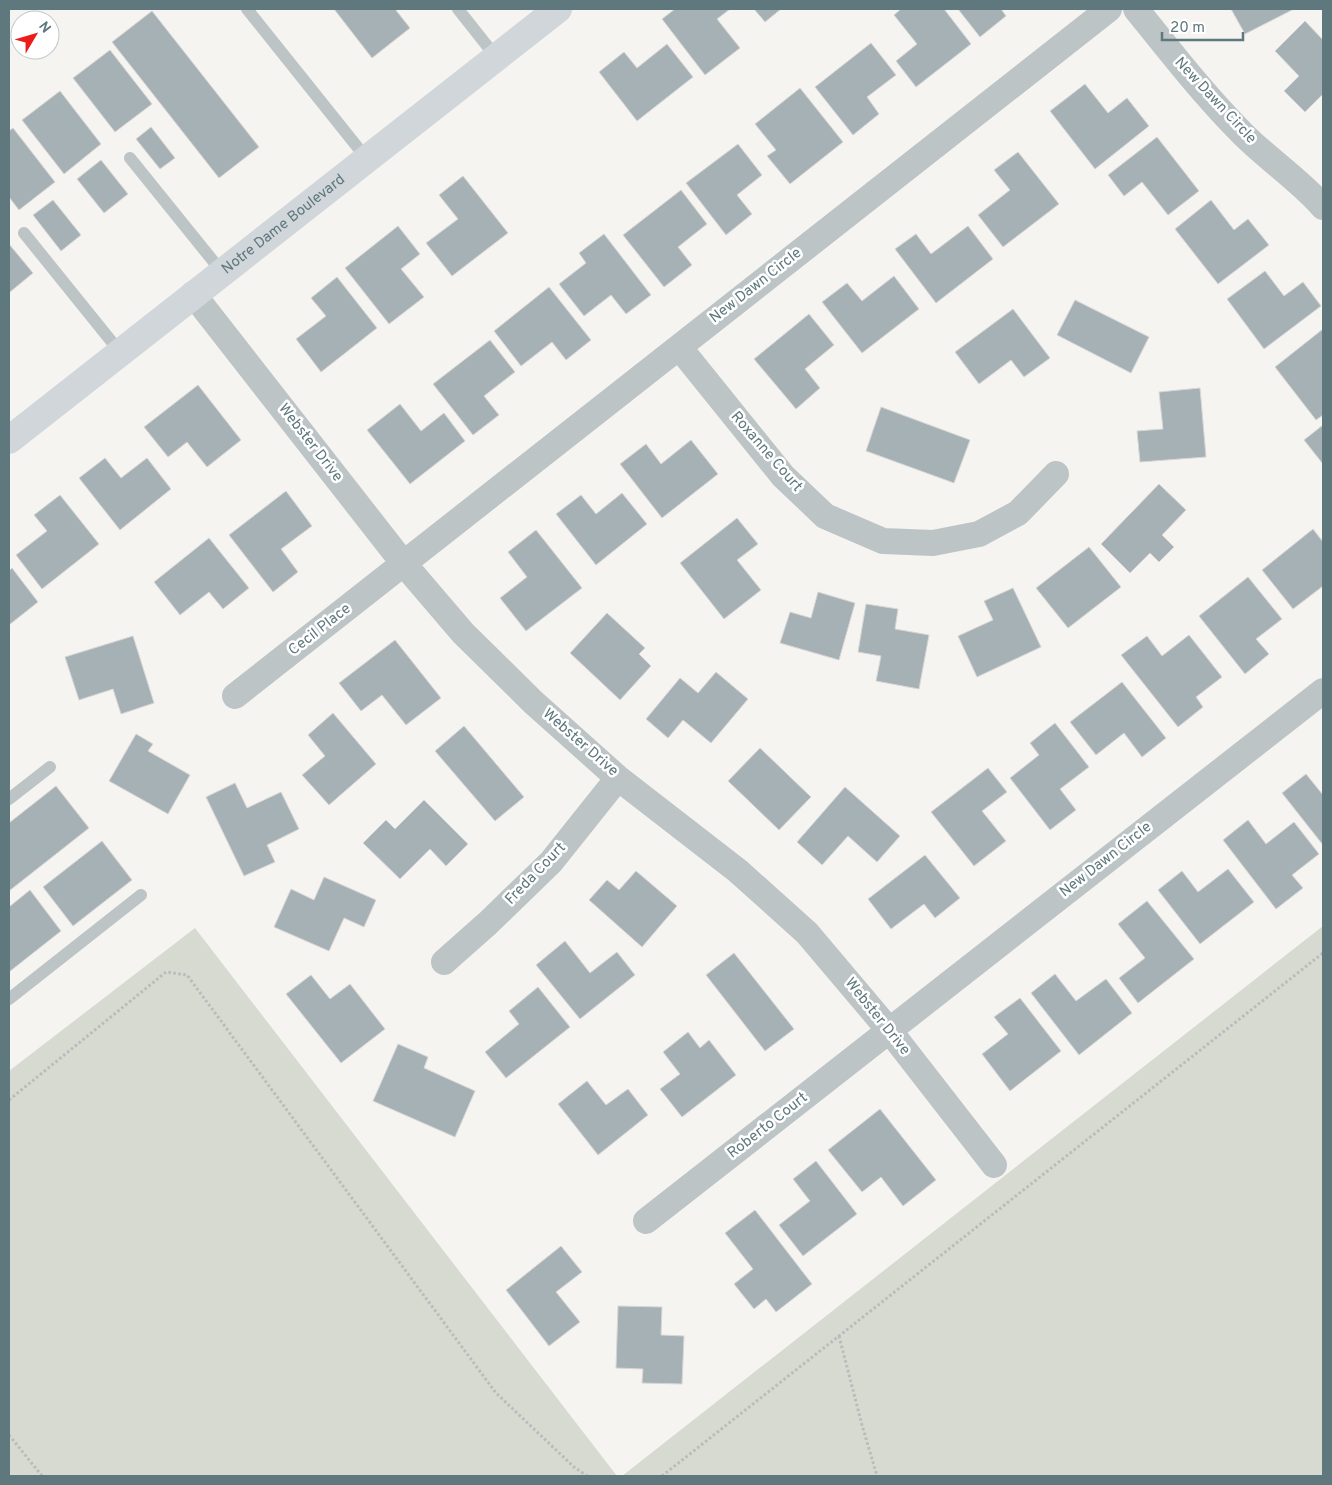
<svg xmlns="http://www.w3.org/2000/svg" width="1332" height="1485" font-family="Overpass,sans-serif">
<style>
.green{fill:#d6dad0}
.building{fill:#a5b1b4;stroke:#d7d6d4}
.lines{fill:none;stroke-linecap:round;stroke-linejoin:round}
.path{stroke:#b7bcbd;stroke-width:3;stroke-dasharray:2.5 2.5;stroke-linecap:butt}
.lane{stroke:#bdc4c6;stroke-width:12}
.street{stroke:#bdc4c6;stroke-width:26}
.secondary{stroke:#d0d6d9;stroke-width:28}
.labels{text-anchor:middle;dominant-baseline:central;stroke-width:5;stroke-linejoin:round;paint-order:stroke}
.street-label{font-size:15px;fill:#5f787e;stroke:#fff}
</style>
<rect width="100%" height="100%" fill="#f5f4f1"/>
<path class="green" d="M1323,926V1476H622Z
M195,928L617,1476H9V1071Z"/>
<path class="building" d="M334,9H395L410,28L372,58Z
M675,9H730L717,19L740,48L705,75L662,19Z
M754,9H781L765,22Z
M901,9H944L971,44L916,87L896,61L917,44L894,15Z
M958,9H1001L1006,16L980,37Z
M1231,9H1294L1245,34Z
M152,11L259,147L219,178L112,42Z
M1305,21L1323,40V94L1305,112L1284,91L1299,76L1275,51Z
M871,43L896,75L867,97L879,114L853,135L815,87Z
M667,44L693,77L637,121L599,72L624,52L637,68Z
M110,50L152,104L115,132L73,78Z
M1085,84L1108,113L1127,98L1149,126L1095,169L1050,111Z
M800,88L843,142L790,184L767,156L776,150L755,124Z
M60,91L101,144L64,174L22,120Z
M151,127L175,158L160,169L136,139Z
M13,128L55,182L19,210L9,197V131Z
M1157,137L1199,191L1168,215L1142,182L1124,196L1108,175Z
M738,144L762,175L737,195L752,214L726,235L686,183Z
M1018,152L1059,204L1003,247L978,215L1010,190L994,170Z
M101,160L128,194L104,213L77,179Z
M463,176L508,233L452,276L426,243L458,219L439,195Z
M681,190L707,224L678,247L692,265L664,287L623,235Z
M53,200L81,235L61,251L33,215Z
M1211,200L1234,230L1248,219L1269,245L1218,284L1175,229Z
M398,226L420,254L401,269L424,297L389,324L345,268Z
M968,226L993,259L936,303L895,249L916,234L931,254Z
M604,234L651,295L626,314L611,295L584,316L559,284L586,263L579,253Z
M9,244L33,273L10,292L9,290Z
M1265,271L1284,296L1303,282L1321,306L1264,349L1227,299Z
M894,276L919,309L862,353L822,302L847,283L862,301Z
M337,277L377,328L321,372L296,339L326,316L311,298Z
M549,287L591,340L566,360L552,342L521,366L494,331Z
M1075,300L1149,337L1131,373L1057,335Z
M1013,309L1050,358L1024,377L1011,360L979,384L955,352Z
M809,314L834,345L805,369L820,388L796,409L754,359Z
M1323,329V415L1316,420L1275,367Z
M490,340L515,372L484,396L499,415L473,435L433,384Z
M198,385L241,440L207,467L187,442L168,457L144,427Z
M1200,388L1206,457L1140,462L1137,431L1163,429L1159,392Z
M400,404L421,431L444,413L465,441L410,484L367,430Z
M881,407L970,440L954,483L866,451Z
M1323,425V464L1304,440Z
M691,440L718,474L662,518L620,464L646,444L661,464Z
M105,458L121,478L147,458L171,489L120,530L79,478Z
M1159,484L1186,510L1162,535L1174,547L1159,562L1150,553L1130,573L1101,544Z
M286,491L312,526L281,549L298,572L273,592L229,535Z
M622,493L647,524L596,565L556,514L581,495L596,514Z
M60,495L99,544L42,589L16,555L47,531L34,515Z
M737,518L758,544L737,560L761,590L724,619L680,563Z
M1313,529L1323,542V586L1293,609L1262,570Z
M536,530L582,588L526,631L500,598L527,577L508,552Z
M209,538L249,588L223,609L209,592L180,615L154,582Z
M1089,547L1121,587L1068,628L1036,588Z
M12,568L38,602L9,625V571Z
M1248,577L1282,619L1256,639L1269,654L1245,674L1199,616Z
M1013,588L1041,647L977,677L958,636L993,620L984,601Z
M818,592L855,603L839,660L780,643L790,612L811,618Z
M866,604L898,609L895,629L929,635L919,689L876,681L881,656L858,652Z
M607,613L645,648L639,654L651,666L620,700L570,653Z
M1189,635L1222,677L1196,697L1203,707L1178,727L1121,655L1147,636L1162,656Z
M133,636L154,703L121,714L113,689L79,700L65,657Z
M395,640L441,698L406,725L382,695L361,711L339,683Z
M716,672L748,699L711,743L683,720L668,738L646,719L680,678L698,693Z
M1122,682L1166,738L1142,757L1124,733L1096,755L1070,722Z
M333,713L376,764L329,805L302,775L325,756L308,735Z
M1055,723L1089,767L1060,789L1076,810L1050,830L1010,778L1039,755L1030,743Z
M464,726L524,797L495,821L435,751Z
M136,734L153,744L148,751L190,775L168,814L109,781Z
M760,748L811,797L779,830L728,781Z
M988,768L1007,792L982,811L1006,841L974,866L931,812Z
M1306,774L1323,795V845L1282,793Z
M235,783L247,808L281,792L299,829L267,845L275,862L244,876L206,797Z
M56,786L89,828L9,891V823Z
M845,787L900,836L877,862L848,836L822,865L797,842Z
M424,800L468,844L446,866L430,849L400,879L363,843L386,820L395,829Z
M1248,820L1266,844L1294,822L1319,854L1292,875L1303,888L1276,909L1223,840Z
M102,841L132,880L73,926L43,887Z
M925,855L960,898L935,918L924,904L891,929L868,899Z
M1228,869L1254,902L1200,944L1158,890L1182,871L1198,892Z
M636,871L677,906L642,947L589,900L607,880L619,890Z
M324,877L376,900L364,927L344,918L329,951L274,927L291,889L314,900Z
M30,890L61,931L9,972V907Z
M1147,901L1194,959L1138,1003L1119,978L1145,958L1118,924Z
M565,941L590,973L617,952L635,975L580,1019L536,965Z
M734,953L794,1029L765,1051L706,975Z
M1055,974L1076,1001L1106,979L1132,1013L1079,1055L1031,993Z
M311,975L330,999L350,984L385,1029L341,1063L286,994Z
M538,987L570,1027L506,1078L485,1052L519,1024L509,1011Z
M1020,998L1061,1051L1010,1091L982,1054L1008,1034L994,1017Z
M688,1032L700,1048L709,1040L736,1075L682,1117L660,1089L680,1074L663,1052Z
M398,1044L428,1057L424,1068L475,1091L455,1137L373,1101Z
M587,1081L606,1105L628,1089L648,1115L598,1155L558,1104Z
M880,1109L936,1180L903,1206L881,1177L862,1192L828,1150Z
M816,1161L857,1214L803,1256L779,1225L810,1201L793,1179Z
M755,1210L812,1284L776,1312L766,1299L754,1309L734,1284L753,1269L725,1233Z
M561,1246L582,1272L556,1292L580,1322L549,1346L506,1290Z
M618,1306L662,1307L661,1335L684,1336L682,1384L642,1383L643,1369L616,1368Z"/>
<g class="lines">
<path class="path" d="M9,1100L166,972L187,975L496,1393L574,1467L587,1476
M839,1336L862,1425L877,1476
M9,1435L42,1476
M662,1476L1323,953"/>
<path class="lane" d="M247,9L367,159
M458,9L496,57
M130,158L222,272
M24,233L120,352
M9,799L50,767
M9,999L141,895"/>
<path class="street" d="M1136,9C1169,50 1201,91 1238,129C1264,157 1298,178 1323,207
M193,294L404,564L463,633L533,702L618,778L738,871L807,933L889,1030L994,1165
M679,347L783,476L825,516L883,541L933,543L979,534L1018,513L1056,474
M235,696L1109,9
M444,962L488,923L551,862L618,778
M646,1221L1323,691"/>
<path class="secondary" id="s1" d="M9,440L558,9"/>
</g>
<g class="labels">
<g class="street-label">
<text transform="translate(1215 101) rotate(47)">New Dawn Circle</text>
<text stroke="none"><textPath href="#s1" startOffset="349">Notre Dame Boulevard</textPath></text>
<text transform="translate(756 286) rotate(-38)">New Dawn Circle</text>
<text transform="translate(310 443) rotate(52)">Webster Drive</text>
<text transform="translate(766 452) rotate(49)">Roxanne Court</text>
<text transform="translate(320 630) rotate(-38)">Cecil Place</text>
<text transform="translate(580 743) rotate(41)">Webster Drive</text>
<text transform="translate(1106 860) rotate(-38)">New Dawn Circle</text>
<text transform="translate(536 874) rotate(-46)">Freda Court</text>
<text transform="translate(877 1017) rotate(51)">Webster Drive</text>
<text transform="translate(768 1126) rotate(-38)">Roberto Court</text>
</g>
</g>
<rect width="1332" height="1485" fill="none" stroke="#5f787e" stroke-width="20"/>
<g transform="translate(35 35) rotate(52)"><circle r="24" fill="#ffffff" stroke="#bfc9cb"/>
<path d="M0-4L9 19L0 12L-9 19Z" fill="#ec1c1a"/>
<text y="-8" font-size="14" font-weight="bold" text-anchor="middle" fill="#5f787e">N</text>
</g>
<path d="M1162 32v8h81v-8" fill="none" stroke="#5f787e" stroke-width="2.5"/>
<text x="1170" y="32" font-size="15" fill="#5f787e" stroke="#ffffff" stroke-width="4" paint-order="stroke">20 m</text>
</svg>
